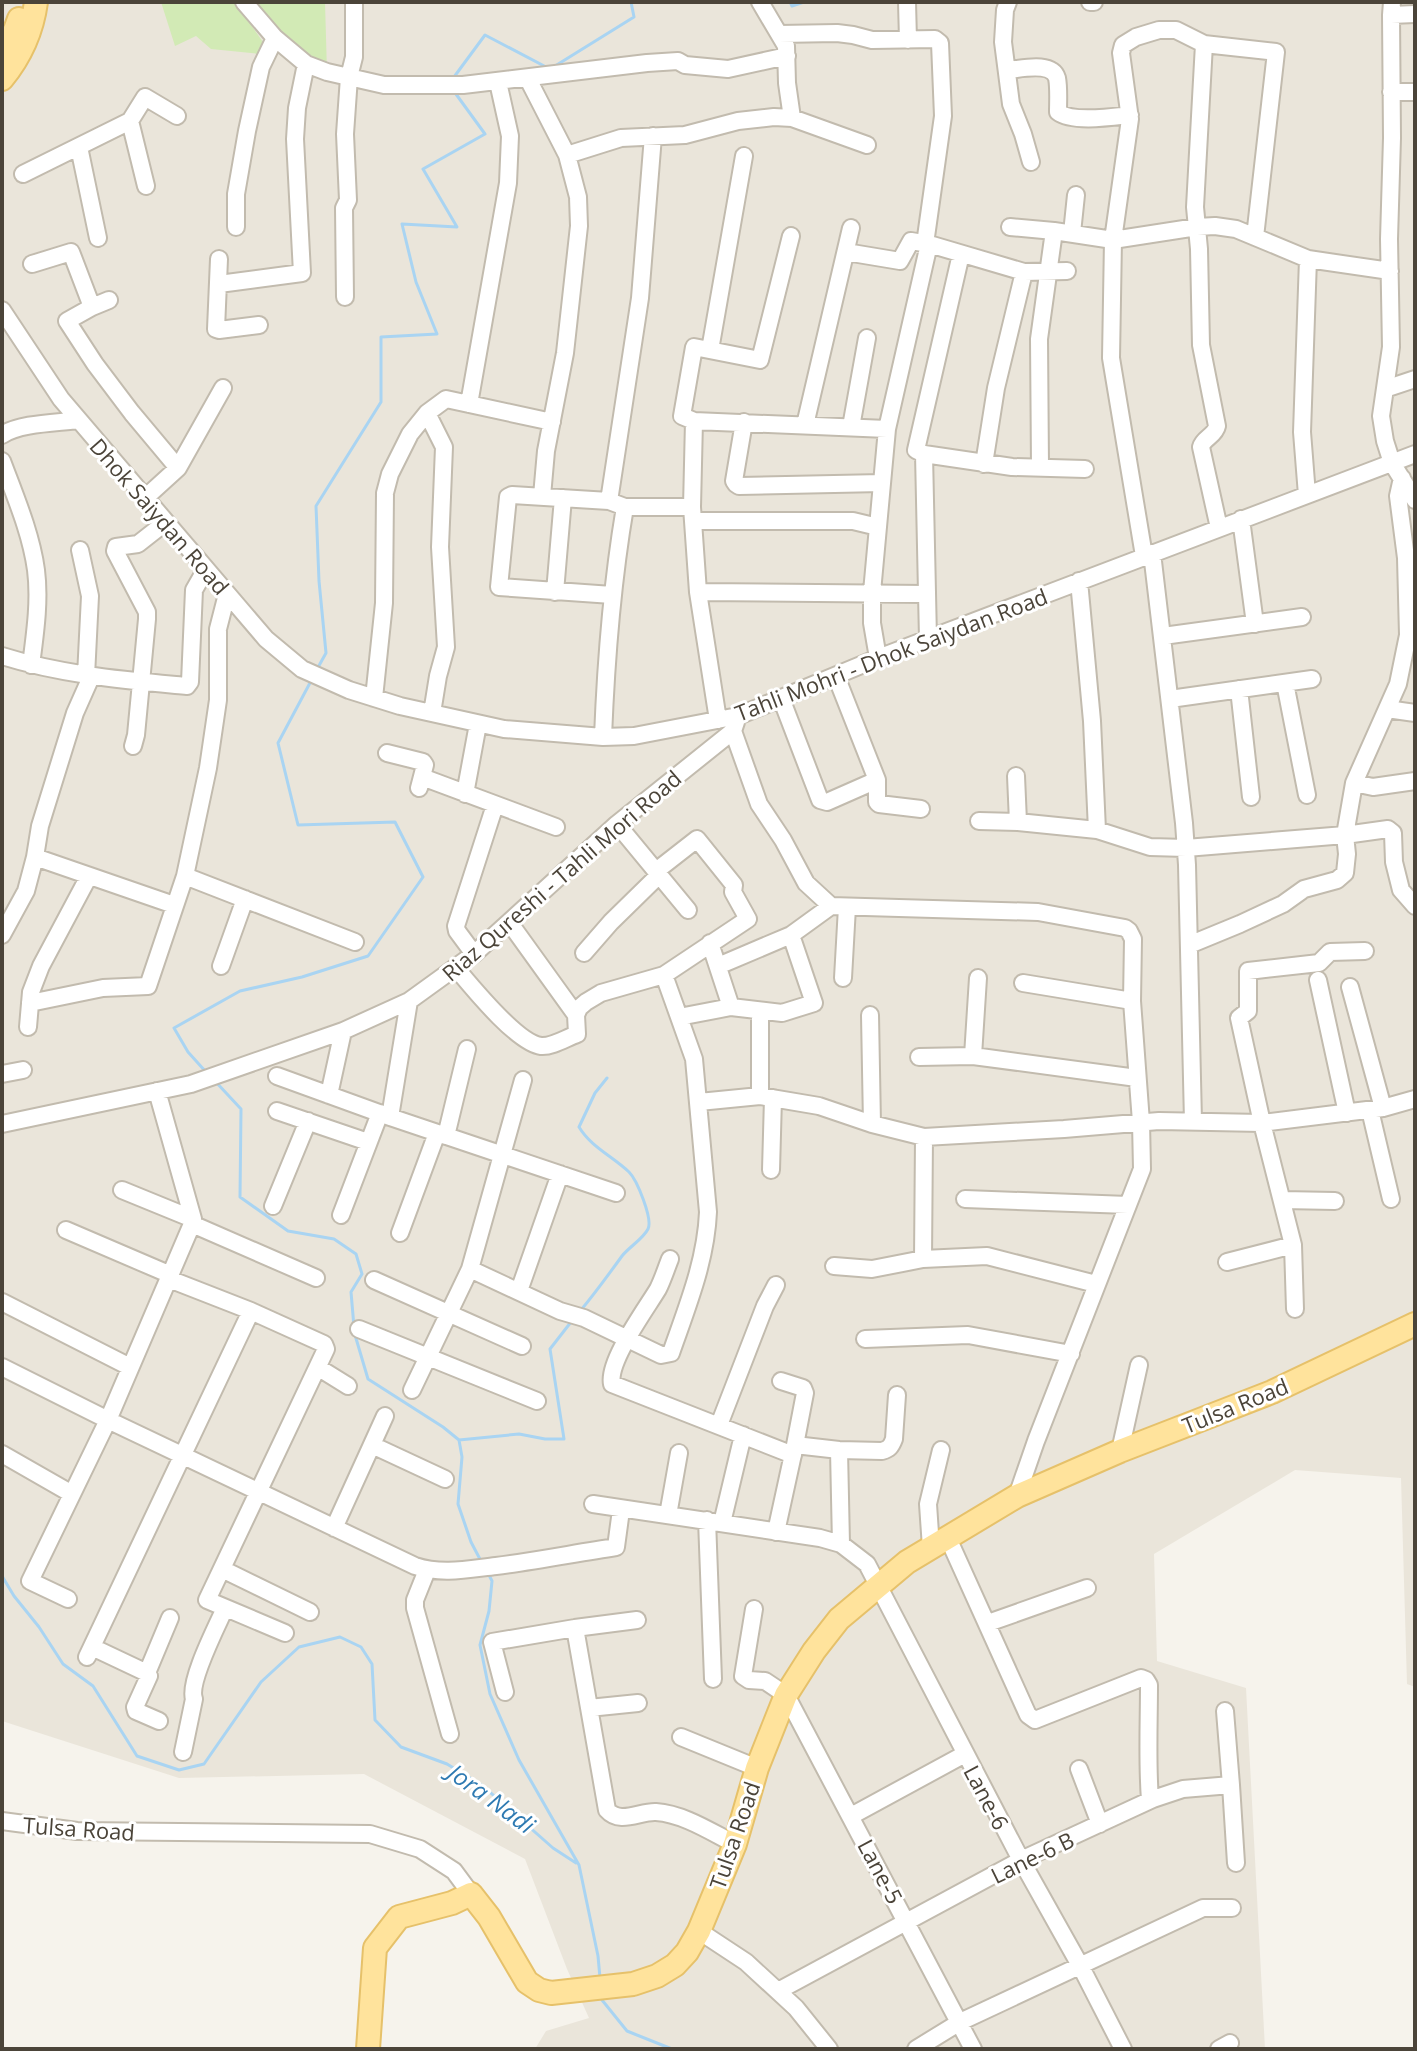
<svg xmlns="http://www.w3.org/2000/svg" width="1417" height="2051" font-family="'Open Sans',sans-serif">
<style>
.residential{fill:#eae5da}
.green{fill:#d2eab5}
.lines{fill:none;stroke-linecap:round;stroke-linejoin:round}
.stream{stroke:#a9d4f2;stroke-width:3}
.minor-casing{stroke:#c2bbae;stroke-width:20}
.major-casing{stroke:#e6c16a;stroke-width:26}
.minor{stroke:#fff;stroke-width:16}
.major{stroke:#ffe39c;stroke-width:22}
.labels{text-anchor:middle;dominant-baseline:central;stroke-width:6;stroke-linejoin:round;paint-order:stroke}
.street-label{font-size:22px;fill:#4b4439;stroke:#fff}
.water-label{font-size:24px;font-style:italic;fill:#2e7ab2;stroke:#fff}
</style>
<rect width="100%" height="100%" fill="#f6f3ec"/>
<path class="residential" d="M2,2H1415V1687L1407,1684L1401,1478L1295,1470L1154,1554L1157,1661L1246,1688L1265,2049H535L546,2031L589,2018L567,1969L525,1859L364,1774L179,1778L2,1721Z"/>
<path class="green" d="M161,2H235L263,42L260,54L211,49L196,36L175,46Z
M249,2H325L327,72L283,42Z"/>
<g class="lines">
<path class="stream" d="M790,2L792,6L804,2
M555,66L634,17L631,2
M454,77L485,35L548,68
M316,671L326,653L319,581L316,506L381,402V337L437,334L416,282L402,224L457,227L423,169L485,134L453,90
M206,1072L188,1052L174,1028L240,991L302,977L368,956L423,877L395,822L298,825L278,743L311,681
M214,1080L241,1109L240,1197L288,1231L334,1239L356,1254L362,1274L351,1292L354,1327
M581,1310C596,1292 609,1274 622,1256C629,1247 643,1239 648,1229C653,1219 637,1180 629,1172C612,1156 591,1147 579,1127L595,1093L607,1078
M355,1335L368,1379L443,1427L459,1440L462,1457L458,1504L471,1542L482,1563
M459,1440L519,1434L545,1439H564L550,1349L571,1322
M488,1573L492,1581L489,1611L480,1645L490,1694L519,1760L579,1865L598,1956L600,1978
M2,1576L14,1596L39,1627L63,1664L93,1686L137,1756L179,1770L204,1764L261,1682L299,1647L340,1637L361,1647L372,1664L375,1720L401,1747L447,1764L483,1786L553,1848L576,1863
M601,1997L602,2000L627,2031L672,2049"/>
<g class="minor-casing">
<path id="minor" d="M244,2L275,38L306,64L327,72L384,85H463L647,63L678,61L685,65L728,69L787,56
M760,2L786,46L787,83L792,118
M907,2L908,40
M1008,2L1005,10L1003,42L1011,104L1023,134L1031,162
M1090,2H1094
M1392,2L1391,15L1392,138L1389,239L1391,347L1381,416L1385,441L1392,463L1415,500
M1391,15L1415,14
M779,34L837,33L853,35L872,40L935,39L940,43L943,116L925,244
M1204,44L1195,207L1199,249L1201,345L1217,426C1215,436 1203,438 1201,447L1219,528
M1008,70C1021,69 1052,61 1057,78C1059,88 1058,102 1058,112C1072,123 1112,117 1130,115
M528,79L567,155L578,197L579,226L565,353L546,451L542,496
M1391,92H1415
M130,121L146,186
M79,147L98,238
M567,155L621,138L685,135L738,121L774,117L792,118L867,145
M23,174L130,121L145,97L177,116
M236,227V194L247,131L261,67L275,38
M1010,227L1054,231
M1072,233L1076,195
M791,236L760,360L694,347L682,416L694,421L887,429
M846,252L900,261L911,241L929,244L1024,272L1067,271
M961,254L916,450L924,454L1012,467L1085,469
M219,259L216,329L219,330L259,325
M32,264L71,252L92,307
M219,284L302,273L295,139L297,108L306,64
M345,297L344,208L348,200L345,134L349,77L354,57V2
M109,300L92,307L67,321L95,364L132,413L178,468
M2,310L61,399L266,639L302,669L349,690L400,706L504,729L603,737L634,736L738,716L878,658L1415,454
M710,350L744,156
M1385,389L1415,379
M469,404L508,183L510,136L498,82
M427,413L444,447L440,547L446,647L438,676L432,713
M694,421L692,507L698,592L718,720
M744,422L734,481L736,484L739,486L882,483
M805,425L851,228
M851,427L867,338
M2,435C20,423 57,423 79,420
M924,454L928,639
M2,461C15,496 31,533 36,570C40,601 35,634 31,665
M984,464L996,388L1024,272
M1040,467L1039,339L1054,231L1113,240L1197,227L1215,226L1236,229L1308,259L1390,271
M1307,495L1302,432L1308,259
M145,498L178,468L223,388
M609,501L640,298L653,136
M1241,519L1255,624
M693,521H853L878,527
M80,550L90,596L86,676
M1152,553L1184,823L1187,865L1193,1121
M1144,556L1111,358L1113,240L1130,119L1121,53L1123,45L1136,37L1159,30H1176L1204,44L1276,52L1255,237
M1079,581L1092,721L1097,830
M555,592L563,498
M698,592L927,594
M612,595L499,587L508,497L512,495L609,501L625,507H692
M1163,636L1302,617
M2,656C62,675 124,680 187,686L190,682L194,590L206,569
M878,658L872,623V592L887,429L929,244
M836,676L877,780V802L879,804L921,809
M1285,683L1307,795
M1239,689L1251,797
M374,698L384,603L385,493L390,474L410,434L427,413L446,399L552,422
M781,698L820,800L827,802L877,780
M1170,699L1312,679
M1387,709L1415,713
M733,731L759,804L783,840L806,883L831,906L1038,912L1125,928L1129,931L1133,939L1132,1001L1141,1122L1142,1169L1036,1441L1017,1496
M603,737C606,660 612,583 625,507
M133,746L136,735L147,619V612L115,551L116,547L138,544L166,522
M387,753L423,762L425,765L419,788
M1016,776L1018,822
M422,777L556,827
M1354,783L1373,787L1415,781
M465,794L478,724
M979,821L1018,822L1097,830L1150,847L1186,848L1345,835L1388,829L1393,833L1394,862L1401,890L1415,906
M617,824L688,910
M35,857L174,905
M185,876L355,942
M509,922L576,1015
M2,935L26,891L35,857L40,826L75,713L91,677
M710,943L731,1007
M1189,945L1240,924L1283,904L1304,889L1337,880L1345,873L1347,854L1345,835L1354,783L1398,684L1408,635L1406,558L1398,496L1402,478
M584,953L611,922L659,875
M474,954L457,931L456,926L495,805
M221,966L245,899
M718,966L791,935L831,906
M456,968C472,987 517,1043 541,1046C552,1047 566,1038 577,1034L576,1015L579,1008L586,1002L601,993L664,975L748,919L733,892L734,885L697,839L656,871
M843,978L847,907
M1318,980L1347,1113
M1023,983L1132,1001
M1350,987L1383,1108
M30,1003L103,988L148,986L185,876L208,768L218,700V629L227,594
M870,1015L872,1124
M679,1017L731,1007L782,1013L814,1003L791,935
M28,1027L31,992L41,966L89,876
M973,1056L978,978
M919,1057L973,1056L1137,1078
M2,1074L23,1070
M277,1076L390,1117L616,1193
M329,1095L343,1031
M760,1096V1011
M699,1102L760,1096L819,1106L872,1124L924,1137L1064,1129L1159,1121L1262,1123L1383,1108L1415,1099
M1370,1110L1391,1199
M277,1111L368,1142
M390,1117L409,1001
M2,1124L191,1084L343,1031L409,1001L474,954L617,824L733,731L736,722
M446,1136L467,1049
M771,1170L773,1098
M122,1190L193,1219
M965,1199L1128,1205
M1282,1200L1335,1201
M273,1206L308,1121
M341,1215L380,1113
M192,1224L316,1278
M66,1230L171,1275
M400,1233L437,1133
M670,1259C666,1269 663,1279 658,1289C646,1309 607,1362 612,1384L793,1455
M923,1259L924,1137
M1227,1262L1293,1245
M834,1266L872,1269L923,1259L987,1256L1096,1284
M470,1269L560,1311L584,1318L661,1355L671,1353C687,1307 706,1261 708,1212L694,1059L664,975
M169,1279L251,1311L324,1344L326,1349L207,1600L285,1633
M374,1280L522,1346
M519,1291L560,1174
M2,1302L130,1367
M1295,1309L1293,1245L1262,1123L1239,1018L1248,1011V971L1319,963L1330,952L1365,951
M359,1329L537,1401
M865,1339L968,1335L1071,1354
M2,1367L108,1420L415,1566C442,1575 469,1569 496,1566C536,1561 576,1553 616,1547L621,1510
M319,1368L348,1386
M781,1381L803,1388L805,1393L795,1445
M412,1390L470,1269L523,1080
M719,1425L765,1306L776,1285
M372,1445L445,1479
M839,1450L841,1544
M1120,1451L1139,1365
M2,1454L72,1494
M593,1504L820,1538L841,1544L867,1564L1021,1860L1081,1967L1123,2049
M668,1515L679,1453
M707,1520L713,1679
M722,1523L743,1435
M334,1528L385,1416
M776,1532L795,1445L839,1450L882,1451C889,1449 891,1447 894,1439L897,1395
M948,1538L1028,1715L1035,1720L1141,1678L1146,1680L1149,1685C1149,1723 1147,1762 1150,1800
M931,1548L928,1504L941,1450
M222,1569L310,1612
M427,1570L415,1600V1608L450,1734
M68,1599L30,1581L108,1420L192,1224L193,1219L157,1091
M754,1609L743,1676L749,1680L765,1681L786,1695L973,2049
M988,1623L1087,1588
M575,1628L607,1810C620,1825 640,1811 656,1812C684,1814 711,1832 735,1844
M92,1647L147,1673
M87,1657L251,1311
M505,1692L492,1642L575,1628L637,1620
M589,1708L638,1703
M159,1721L136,1711L135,1707L149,1676L147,1673L170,1618
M681,1737L757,1768
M183,1752L194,1699C188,1682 217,1626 225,1608
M1079,1769L1100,1824
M1231,1785L1236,1863
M851,1816L965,1754
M2,1821L77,1831L370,1834L420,1849L454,1871L471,1894
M699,1931L746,1962L796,2008L829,2049
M778,1991L1021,1860L1153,1799L1183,1789L1231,1785L1225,1711
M916,2049L960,2022L1203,1908H1232
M1219,2049L1230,2043"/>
</g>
<g class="major-casing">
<path id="major" d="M2,53L15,30L19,19
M2,79C21,56 32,32 36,2
M368,2049L375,1948L399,1917L452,1903L471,1894L489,1917L527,1982L539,1990L551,1993L633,1984L657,1976L675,1965L687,1952L699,1931L735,1844L757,1768L786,1695L814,1651L839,1619L907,1562L1017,1496L1120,1451L1272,1392L1415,1324"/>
</g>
<use href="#minor" class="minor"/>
<use href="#major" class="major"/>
</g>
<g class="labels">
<g class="street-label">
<text transform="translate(160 516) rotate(49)">Dhok Saiydan Road</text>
<text transform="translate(891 654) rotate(-21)">Tahli Mohri - Dhok Saiydan Road</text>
<text transform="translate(561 875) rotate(-41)">Riaz Qureshi - Tahli Mori Road</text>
<text transform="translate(1235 1405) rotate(-22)">Tulsa Road</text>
<text transform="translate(987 1797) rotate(62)">Lane-6</text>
<text transform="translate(79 1828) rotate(4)">Tulsa Road</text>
<text transform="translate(734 1835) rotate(-71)">Tulsa Road</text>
<text transform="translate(1032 1857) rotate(-26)">Lane-6 B</text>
<text transform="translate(881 1871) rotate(62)">Lane-5</text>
</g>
<g class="water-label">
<text transform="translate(492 1798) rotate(36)">Jora Nadi</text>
</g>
</g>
<rect width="1417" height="2051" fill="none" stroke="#4b4439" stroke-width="8"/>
</svg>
